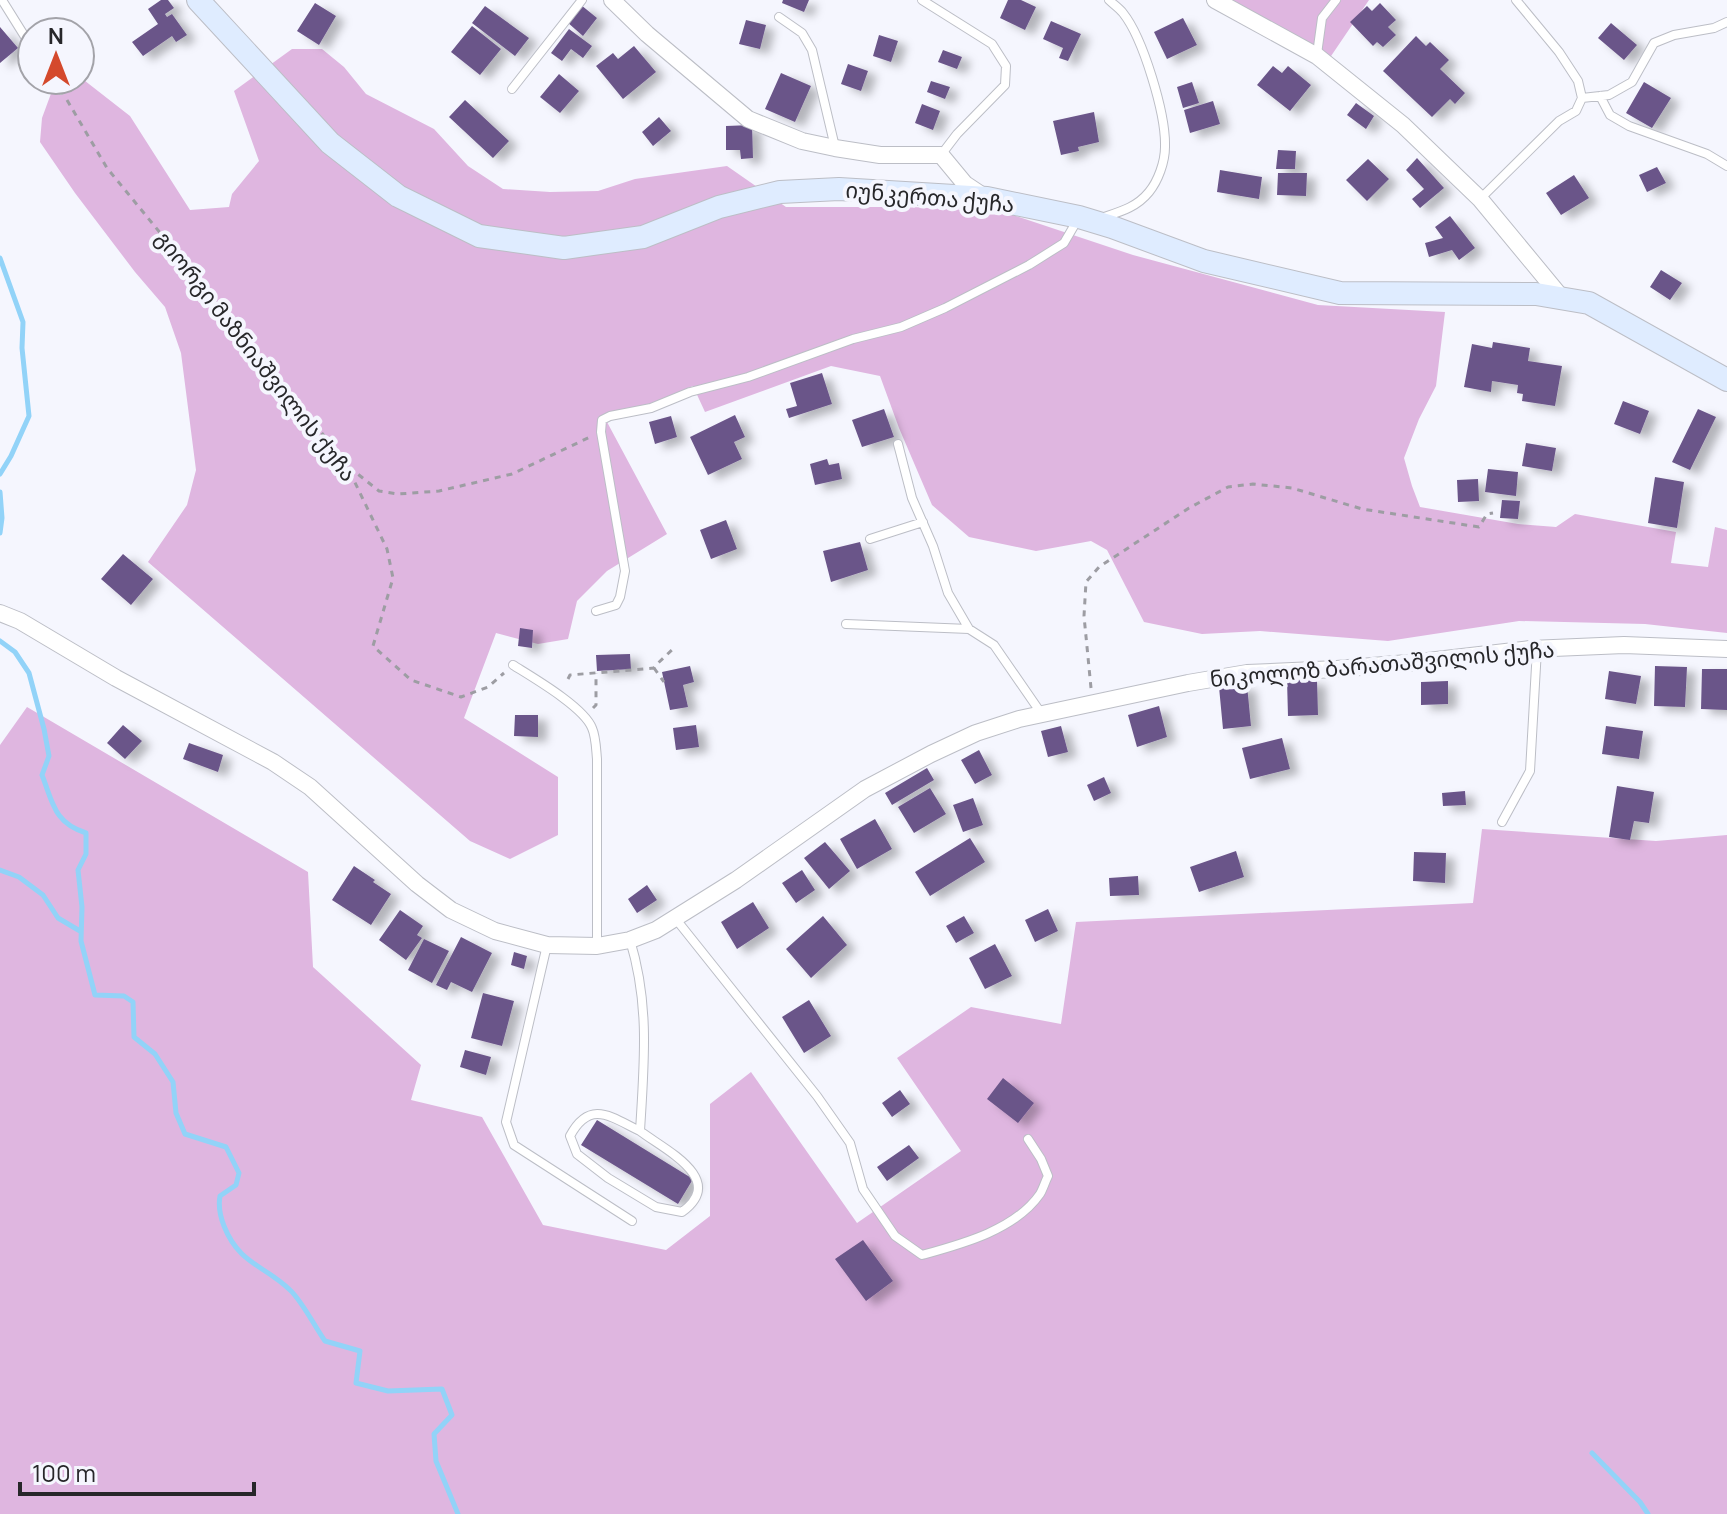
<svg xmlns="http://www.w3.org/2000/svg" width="1727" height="1514" font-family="Manrope,'Noto Sans Georgian',sans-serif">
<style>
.green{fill:#dfb6e0}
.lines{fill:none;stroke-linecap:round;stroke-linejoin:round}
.stream{stroke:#92d3f8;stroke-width:5}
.building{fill:#6b5589;filter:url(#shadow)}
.lane-casing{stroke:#bcbec6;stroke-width:10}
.street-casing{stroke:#bcbec6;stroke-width:18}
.secondary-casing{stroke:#bcbec6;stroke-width:24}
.path{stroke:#9d9da3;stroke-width:3;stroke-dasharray:6 6;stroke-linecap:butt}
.lane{stroke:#fff;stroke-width:8}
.street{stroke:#fff;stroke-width:16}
.secondary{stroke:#dfecff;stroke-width:22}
.labels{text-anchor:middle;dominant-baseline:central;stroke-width:8;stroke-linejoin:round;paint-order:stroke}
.street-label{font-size:22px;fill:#27272a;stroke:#f5f6fe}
</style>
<defs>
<filter id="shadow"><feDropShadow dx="9" dy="5" stdDeviation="4" flood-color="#0004"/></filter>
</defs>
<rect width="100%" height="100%" fill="#f5f6fe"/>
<path class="green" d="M1218,0H1369L1327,62Z
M292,49H322L344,67L366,94L434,129L468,166L503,189L550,192L598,191L635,179L727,166L786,207H912L1004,212L1133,255L1318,305L1445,312L1436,386L1419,419L1404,458L1412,486L1420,507L1518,524L1556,527L1575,514L1676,532L1671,563L1708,567L1715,527L1727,530V633L1645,624L1519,621L1388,641L1260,631L1202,634L1144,622L1107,550L1091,541L1036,551L969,537L932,505L899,428L880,376L831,366L705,412L693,386L607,422L667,534L607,571L577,601L568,639L538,644L496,633L464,718L558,777V835L510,859L470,841L148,562L187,505L196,470L181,353L165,307L135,272L75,193L40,142L42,118L56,80H80V77L130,116L190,210L229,207L232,194L259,161L234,91Z
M27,707L308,872L313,967L421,1065L411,1100L482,1117L543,1225L666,1250L710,1216V1104L751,1072L857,1223L961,1151L897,1058L971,1007L1061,1024L1076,922L1473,903L1482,829L1656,841L1727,835V1514H0V745Z"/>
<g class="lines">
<path class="stream" d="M0,258L23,322L22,348L29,416L11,456L0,474
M0,492L2,518L0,533
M0,641L15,652L29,673L44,729L49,756L42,775C53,803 54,823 86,833V854L78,870L82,907L81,941L95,995L124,996L133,1002L134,1037L155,1054L173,1082L176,1113L185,1134L226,1147L239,1173L236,1185L220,1196C218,1207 220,1216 224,1226C239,1264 264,1265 290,1290C302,1301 315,1327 325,1341L360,1351L356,1383L388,1391L442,1389L452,1415L434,1434L436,1461L458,1514
M0,870L19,877L43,895L58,918L80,931
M1592,1453L1640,1502L1648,1514"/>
</g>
<path class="building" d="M161,0H168L174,8L165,14L167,17L172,14L187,35L176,42L172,36L143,56L132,42L158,24L148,9Z
M783,0H809L804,12L782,3Z
M1008,0H1021L1036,7L1025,30L1000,18Z
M315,3L336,16L319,45L297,31Z
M1380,3L1396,20L1388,27L1396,35L1383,47L1377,42L1373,46L1350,22L1367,6L1372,11Z
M581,5L597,18L583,36L567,22Z
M485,6L529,38L515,56L472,23Z
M1183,18L1197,45L1167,59L1154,32Z
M746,20L766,25L760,49L739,44Z
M1051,21L1081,34L1068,61L1059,58L1063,48L1043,39Z
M1611,23L1637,45L1624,60L1598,38Z
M472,26L501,49L480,75L451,52Z
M0,27L18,48L0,63Z
M569,29L592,46L583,58L571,49L562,61L551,53Z
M879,35L898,41L891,62L873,56Z
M1416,36L1426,46L1430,42L1449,60L1440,69L1465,93L1455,104L1450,99L1432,117L1383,71Z
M634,46L656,72L623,99L596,66L613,53L618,59Z
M943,50L962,57L957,69L938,62Z
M848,64L868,71L861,91L841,84Z
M1273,66L1282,73L1288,66L1311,85L1290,111L1257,85Z
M781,73L811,86L795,122L765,109Z
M559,74L579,91L560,113L540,97Z
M931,81L950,87L945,99L927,92Z
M1192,82L1199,103L1183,108L1177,87Z
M1644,82L1671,98L1652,128L1626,113Z
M465,100L509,141L493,158L449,117Z
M1213,101L1220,124L1190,133L1184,110Z
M1356,103L1374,116L1366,129L1347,115Z
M922,104L940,111L933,130L915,123Z
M1094,112L1099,142L1078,147L1079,151L1061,155L1053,121Z
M659,117L671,131L653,146L642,132Z
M752,125L753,158L741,159L740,150H726V126Z
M1278,150L1296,151L1295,169H1276Z
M1417,158L1444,188L1420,208L1412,199L1424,189L1406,170Z
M1368,159L1389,179L1367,201L1346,180Z
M1657,167L1666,183L1647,192L1639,175Z
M1220,170L1262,177L1259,199L1217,192Z
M1278,173H1307L1306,196L1277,195Z
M1574,175L1589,198L1561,215L1546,193Z
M1450,216L1475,248L1459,260L1452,250L1429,257L1425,243L1443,238L1435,227Z
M1661,270L1682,283L1670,300L1650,287Z
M1493,342L1530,348L1528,361L1562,366L1555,406L1522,401L1523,394L1517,393L1518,385L1492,381L1491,392L1464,387L1472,344L1492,348Z
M822,373L832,404L789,418L786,409L797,406L790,383Z
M1623,401L1649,411L1640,434L1614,424Z
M884,409L894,437L862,447L852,420Z
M1698,409L1716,417L1690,470L1672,462Z
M735,415L745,437L734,442L742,459L708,475L690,437Z
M671,416L677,437L655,444L649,422Z
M1526,443L1556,448L1552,471L1522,466Z
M827,459L829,465L839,463L842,479L815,485L810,464Z
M1488,469L1518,472L1516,496L1485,492Z
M1655,477L1684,482L1677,528L1648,523Z
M1478,479L1479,501L1458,502L1457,480Z
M1502,500L1520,501L1518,519L1500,518Z
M726,520L737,549L711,559L700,530Z
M860,542L868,570L831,582L823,551Z
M123,554L153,579L131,605L101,579Z
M520,628L533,630L532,648L518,646Z
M630,654L631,669L597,671L596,655Z
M690,666L694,682L683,685L688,707L670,710L662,672Z
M1655,666L1687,667L1685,707L1654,706Z
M1702,669H1727V710L1701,709Z
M1609,671L1641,676L1636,704L1605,699Z
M1287,680H1317L1318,715L1288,716Z
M1448,681V704L1421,705V682Z
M1247,685L1251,726L1223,729L1219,687Z
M1159,706L1167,737L1137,747L1128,715Z
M515,715H538V737L514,736Z
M123,725L142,741L125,759L107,743Z
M696,725L699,747L676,750L673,728Z
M1061,726L1068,752L1048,757L1041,731Z
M1606,726L1643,731L1639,759L1602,754Z
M1282,738L1290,769L1250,779L1242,748Z
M189,743L223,755L218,772L183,759Z
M979,750L992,775L975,784L961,760Z
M927,768L934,780L892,805L885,793Z
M1104,777L1111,793L1094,801L1087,785Z
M1617,786L1654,792L1649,823L1634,821L1630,840L1609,837Z
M930,788L946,814L914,833L898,807Z
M1465,791L1466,805L1443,806L1442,793Z
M973,798L983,825L963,832L953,805Z
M875,819L892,849L857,869L840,839Z
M970,838L985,862L930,896L915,872Z
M825,842L850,871L829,889L804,858Z
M1236,851L1244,877L1199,892L1190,867Z
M1414,852L1446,853L1445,883L1413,881Z
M354,866L375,880L373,882L391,894L371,925L332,900Z
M802,870L815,890L796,903L782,883Z
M1138,876L1139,895L1110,896L1109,878Z
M647,885L657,900L637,913L628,899Z
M753,902L769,928L737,949L721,922Z
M1048,909L1058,931L1035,942L1025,920Z
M400,910L423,926L417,935L422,938L406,960L379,940Z
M823,916L847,945L811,978L786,949Z
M964,916L974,933L956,943L946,926Z
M461,937L492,953L472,992L451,982L447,990L436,985Z
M424,939L449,951L432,983L408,970Z
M995,944L1012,976L985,989L969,958Z
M514,952L527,956L524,969L511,965Z
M483,993L514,1001L502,1046L471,1038Z
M809,1000L831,1036L804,1053L782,1017Z
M465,1050L491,1057L486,1075L460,1067Z
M1003,1078L1034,1103L1018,1123L987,1099Z
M900,1090L910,1104L892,1117L882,1103Z
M597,1120L693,1179L678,1204L581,1145Z
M909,1145L919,1158L887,1181L877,1167Z
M863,1240L893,1281L866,1301L835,1259Z"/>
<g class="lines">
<g class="lane-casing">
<path id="lane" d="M2,0L32,48
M922,0L992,44L1006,66L1005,85L957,134L941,155
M779,17L802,33L812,50L835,147
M1317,54L1322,18L1336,0
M54,80L61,90
M512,89L582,0
M1600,96L1610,115L1629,126L1707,154L1727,166
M1582,98L1609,95L1632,82L1654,43L1674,35L1714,28L1727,22
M1480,199L1559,121L1576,111L1582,98L1578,81L1559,52L1516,0
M1101,218C1119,212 1136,208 1149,192C1158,181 1165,162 1165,147C1166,114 1143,38 1123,13C1119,8 1113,4 1109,0
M898,444L912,498L933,546L948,593L969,629
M870,539L923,522
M596,611L616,605L620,597L625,571L601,432L602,420L610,416L651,408L690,392L748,377L853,339L901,327L945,308L1029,265L1064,243L1078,219
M846,624L969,629L994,645L1041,713
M513,665C532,677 584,707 592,728C596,737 596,749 597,759V946
M1502,822L1530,771L1537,649
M675,918L817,1096L850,1143L863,1189L895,1236L922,1255C962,1244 1015,1230 1040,1194C1043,1189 1045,1182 1048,1176L1041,1159L1028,1139
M630,940C650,1005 644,1064 640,1131C665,1150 727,1179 682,1212L656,1207L608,1178L577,1154L570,1136C590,1099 611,1117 640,1131
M547,945L506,1122L514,1145L632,1221"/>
</g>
<g class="street-casing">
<path id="street" d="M612,0L647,34L748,119L802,141L835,148L880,155H941L965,184L986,198
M1215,0L1317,56L1403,125L1480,199L1561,297
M0,613L20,621L116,678L273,762L310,787L417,884L451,910L495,931L547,945L597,946L630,940L656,930L736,880L865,789L931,754L976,733L1019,719L1188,683L1247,673L1337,669L1419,662L1530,649L1624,645L1727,649"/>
</g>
<g class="secondary-casing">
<path id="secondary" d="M198,0L330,143L398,196L479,236L564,248L643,237L719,207L780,192L839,189L987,198L1079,217L1112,227L1204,261L1340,293L1536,294L1589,303L1727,380"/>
</g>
<path class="path" d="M67,100L107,168L207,290L245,340L302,407L347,466L387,549L393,578L373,646L411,680L461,697L488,687L504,673
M349,467L379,491L398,494L439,491L512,474L590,437
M654,668L664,682
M568,679L570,675L654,668L656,665L674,648
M1091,688L1084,616L1086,582L1099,567L1189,508L1228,487L1253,484L1292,488L1362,509L1479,527L1487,514L1493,513
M593,708L596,705V673"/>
<use href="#lane" class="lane"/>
<use href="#street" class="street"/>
<use href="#secondary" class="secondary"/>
</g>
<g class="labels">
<g class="street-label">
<text transform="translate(930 197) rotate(5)">იუნკერთა ქუჩა</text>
<text transform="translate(256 356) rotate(52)">გიორგი მაზნიაშვილის ქუჩა</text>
<text transform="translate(1382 664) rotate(-5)">ნიკოლოზ ბარათაშვილის ქუჩა</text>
</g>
</g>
<g transform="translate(56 56)"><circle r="38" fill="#f5f6fe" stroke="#a3a3a9" stroke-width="2"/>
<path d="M0-6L14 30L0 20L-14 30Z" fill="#d4492c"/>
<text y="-12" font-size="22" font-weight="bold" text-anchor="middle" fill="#27272a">N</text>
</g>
<path d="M20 1482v12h234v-12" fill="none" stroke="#27272a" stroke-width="4"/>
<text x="32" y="1482" font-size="24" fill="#27272a" stroke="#f5f6fe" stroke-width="6" paint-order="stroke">100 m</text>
</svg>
